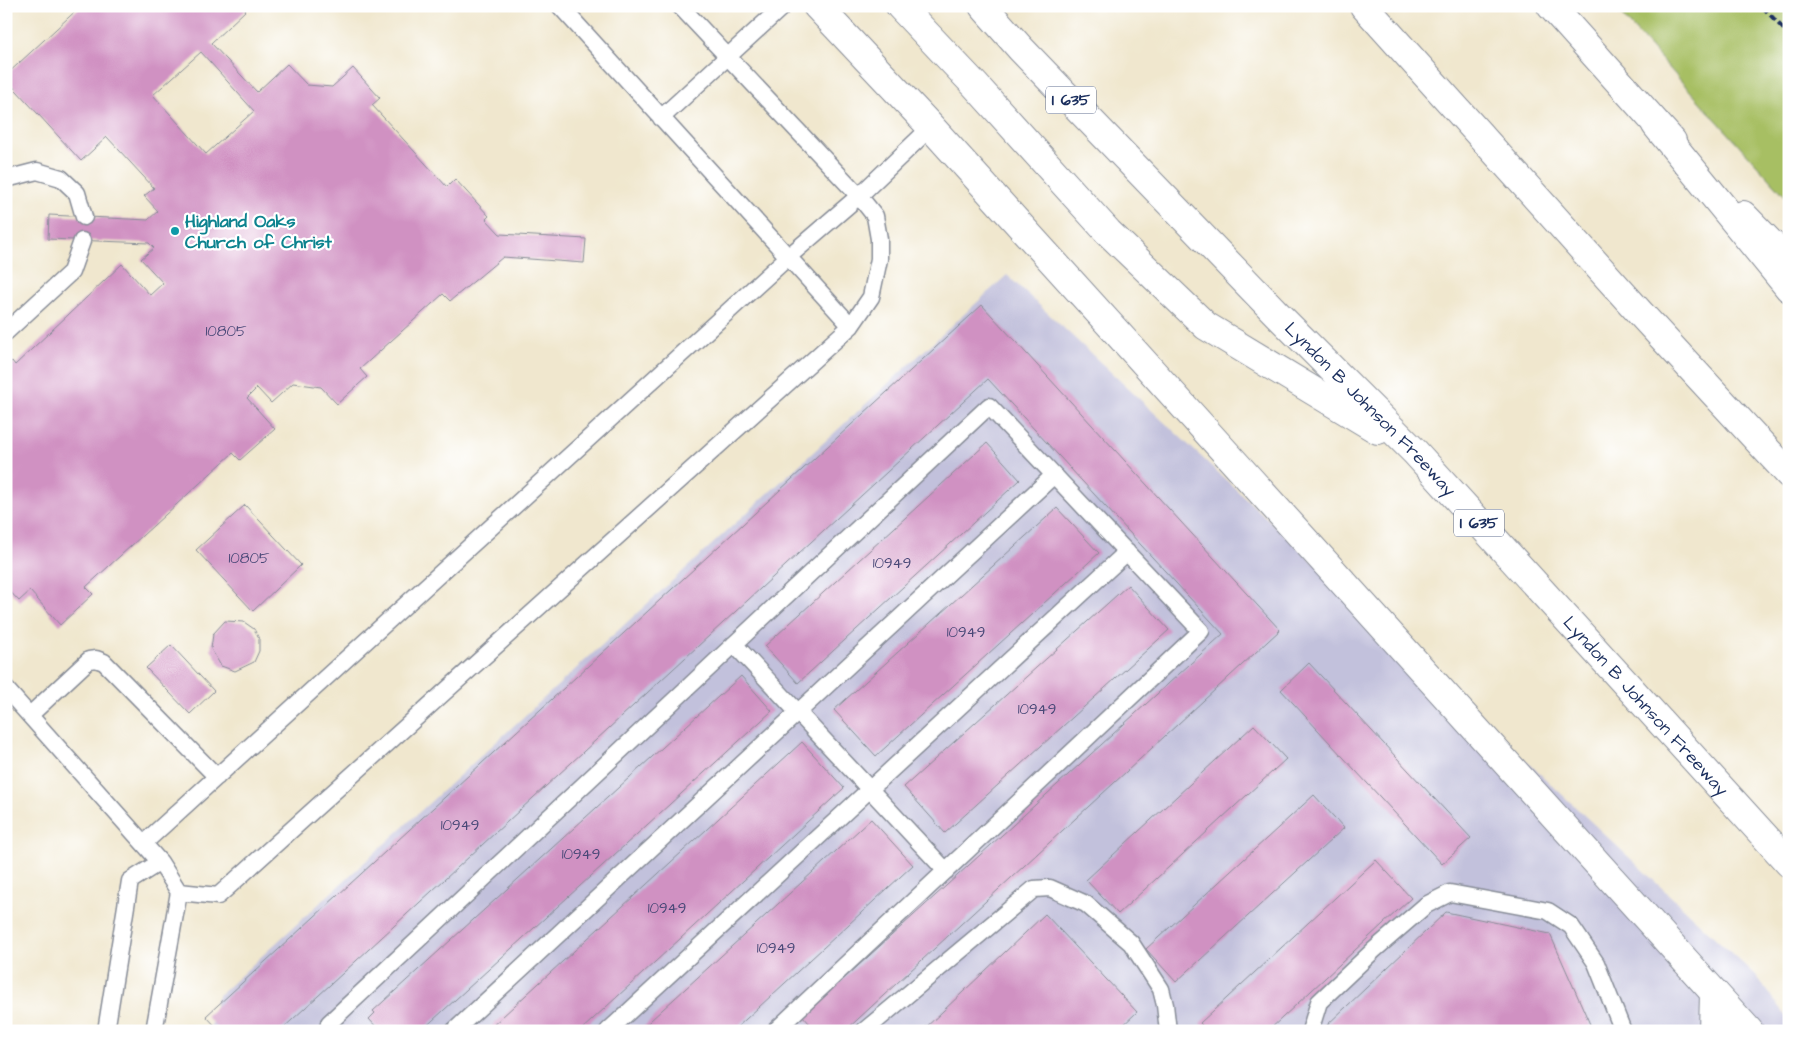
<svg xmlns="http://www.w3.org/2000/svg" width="1795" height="1037" font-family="'Architects Daughter',sans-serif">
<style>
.industrial{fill:#c2c1dc}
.green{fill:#a7bf64;stroke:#617761}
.building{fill:#d091c2;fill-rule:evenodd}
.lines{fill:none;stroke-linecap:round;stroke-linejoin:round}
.service-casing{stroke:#868b96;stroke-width:19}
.tertiary-casing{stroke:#868b96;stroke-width:30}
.secondary-casing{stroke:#868b96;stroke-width:30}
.motorway-casing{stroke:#868b96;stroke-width:30}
.service{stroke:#fff;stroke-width:16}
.tertiary{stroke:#fff;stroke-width:28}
.secondary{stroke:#fff;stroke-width:28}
.motorway{stroke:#fff;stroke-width:28}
.rail{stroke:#1b2f5e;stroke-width:4;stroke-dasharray:8 4;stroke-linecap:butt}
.culture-dot{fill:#0f9aa8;stroke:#fff;stroke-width:2}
.labels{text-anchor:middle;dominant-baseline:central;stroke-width:4.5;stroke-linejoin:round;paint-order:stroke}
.number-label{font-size:15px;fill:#484877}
.shield{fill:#fff;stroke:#5f6d8e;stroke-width:1}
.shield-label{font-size:16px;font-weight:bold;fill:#1b2f5e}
.culture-label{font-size:18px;font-weight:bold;fill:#0d838f;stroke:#fff;text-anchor:start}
.street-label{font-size:18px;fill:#1b2f5e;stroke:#fff}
</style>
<rect width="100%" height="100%" fill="#fff"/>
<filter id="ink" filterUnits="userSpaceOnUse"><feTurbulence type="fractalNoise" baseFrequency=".02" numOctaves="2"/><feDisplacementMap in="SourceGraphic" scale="10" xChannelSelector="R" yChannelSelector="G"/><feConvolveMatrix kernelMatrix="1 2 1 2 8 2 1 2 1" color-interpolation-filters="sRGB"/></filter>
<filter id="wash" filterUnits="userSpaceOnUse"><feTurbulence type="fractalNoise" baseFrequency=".0096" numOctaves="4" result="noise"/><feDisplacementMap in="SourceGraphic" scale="20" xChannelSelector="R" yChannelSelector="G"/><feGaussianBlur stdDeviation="1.12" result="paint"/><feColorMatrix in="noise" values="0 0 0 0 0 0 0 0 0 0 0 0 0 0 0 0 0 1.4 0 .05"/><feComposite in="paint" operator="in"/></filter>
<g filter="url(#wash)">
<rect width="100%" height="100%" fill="#f0e7ce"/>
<path class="industrial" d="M1007,275L1758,978L1789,1021V1031H210L217,997Z"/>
<path class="green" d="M1613,6H1789V200L1777,187Z"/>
<g id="blocks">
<path class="building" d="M81,6H242L246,10L211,43L257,92L287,64L307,85L332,87L353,68L380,98L372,105L447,187L455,179L489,216L486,219L500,234L586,239L584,263L503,257L450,301L443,294L360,369L367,377L337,404L321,387L293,383L271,403L257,388L247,398L275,429L240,460L233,453L86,587L93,594L60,625L30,591L19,601L6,587V366L12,361L15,365L122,264L150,295L163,283L141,259L154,248L149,243L48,239L49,215L148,220L158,211L144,196L154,188L107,137L81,161L6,79V75ZM201,52L254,111L206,154L153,95Z
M982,305L1280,630L845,1031H816L803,1016L1223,634L988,379L280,1031H220L206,1016Z
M987,443L1020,480L798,683L765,646Z
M245,505L301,565L253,611L196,550Z
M1057,508L1099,553L876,756L834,710Z
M1128,585L1169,630L945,833L904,787Z
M225,621L244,622L254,629L259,639V651L254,662L235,671L221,666L211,649L213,634Z
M171,645L214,691L190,714L146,668Z
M1309,663L1471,838L1442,864L1281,690Z
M741,676L772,711L421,1031H380L369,1019L375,1013L373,1011Z
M1254,725L1286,759L1118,914L1086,880Z
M802,742L844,788L580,1031H492L490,1028Z
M1314,795L1344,828L1176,982L1146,949Z
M871,819L913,865L733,1031H639Z
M1376,860L1411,898L1268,1031H1207L1200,1023Z
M1446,912L1550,934L1593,1031H1325L1326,1026Z
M1045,914L1137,1012L1117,1031H922Z"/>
</g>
</g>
<g filter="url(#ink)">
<use href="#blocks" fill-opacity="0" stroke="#868b96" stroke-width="1"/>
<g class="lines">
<g class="service-casing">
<path id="service" d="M560,6L851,326
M661,118L783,6
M6,179L37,171L61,178L77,193L84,217
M6,332L71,272L82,241
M734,644L946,871
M6,689L160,862
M30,715L89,660L96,659L104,662L217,777
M144,843L788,257L859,196L680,6
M179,892L218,896L851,326L871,297L879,259V239L875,216L859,196L931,127
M106,1031L130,881L160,862L179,892L154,1031
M328,1031L329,1023L989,406L1201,631L775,1031
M454,1031L1054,475
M608,1031L1127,552
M864,1031L1034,889L1050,888L1086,904L1131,943L1161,989L1165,1005L1168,1031
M1310,1031L1319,1002L1374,950L1426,905L1450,893L1548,911L1571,926L1596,963L1623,1031"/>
</g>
<g class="tertiary-casing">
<path id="tertiary" d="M1713,1031L1714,993"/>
</g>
<g class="secondary-casing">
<path id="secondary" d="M817,6L931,127L1749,1031
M1551,6L1672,141
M1743,215L1789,262"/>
</g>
<g class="motorway-casing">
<g id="motorway">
<path d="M900,6L975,85L1108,232L1206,326L1378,430"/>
<path id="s1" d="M983,6L1021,49L1278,315L1415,452L1789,863"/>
<path d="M1364,6L1640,313L1789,474"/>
<path d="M1656,125L1789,288"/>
</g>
</g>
<use href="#service" class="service"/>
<use href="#tertiary" class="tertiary"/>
<use href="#secondary" class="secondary"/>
<use href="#motorway" class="motorway"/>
<path class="rail" d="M1762,6L1789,35"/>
</g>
</g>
<circle class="culture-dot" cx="175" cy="231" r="5"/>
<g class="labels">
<g class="number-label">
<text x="226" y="331">10805</text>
<text x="249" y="558">10805</text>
<text x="892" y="563">10949</text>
<text x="966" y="632">10949</text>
<text x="1037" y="709">10949</text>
<text x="460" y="825">10949</text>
<text x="581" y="854">10949</text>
<text x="667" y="908">10949</text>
<text x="776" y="948">10949</text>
</g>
<g class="shield">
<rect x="1046" y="86.5" width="50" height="27" rx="4"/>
<rect x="1454" y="509.5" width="50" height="27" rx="4"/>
</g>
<g class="shield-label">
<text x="1071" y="100">I 635</text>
<text x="1479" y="523">I 635</text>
</g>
<g class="culture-label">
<text x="185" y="221">Highland Oaks<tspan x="185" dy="21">Church of Christ</tspan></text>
</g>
<g class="street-label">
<text stroke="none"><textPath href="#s1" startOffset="559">Lyndon B Johnson Freeway</textPath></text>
<text stroke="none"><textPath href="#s1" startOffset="964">Lyndon B Johnson Freeway</textPath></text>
</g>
</g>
<rect width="1795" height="1037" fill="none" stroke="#fff" stroke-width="25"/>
</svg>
